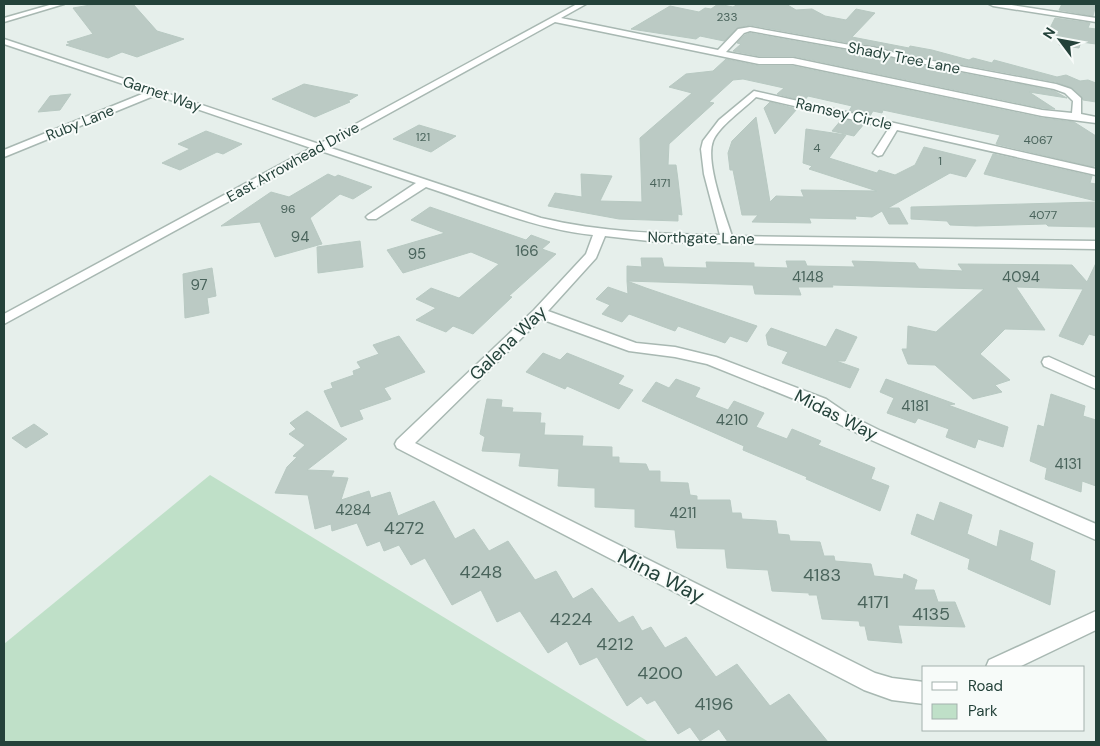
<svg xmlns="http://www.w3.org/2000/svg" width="1100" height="746" font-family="'DM Sans',sans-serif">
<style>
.green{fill:#bfe0c8}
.building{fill:#bbcac4;stroke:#b8c9c2}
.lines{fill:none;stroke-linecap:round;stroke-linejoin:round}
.minor-casing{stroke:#a8b8b2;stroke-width:3}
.minor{fill:#fff;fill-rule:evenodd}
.labels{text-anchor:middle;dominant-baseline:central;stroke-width:4;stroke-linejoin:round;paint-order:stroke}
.far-number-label{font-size:12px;fill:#4a645c}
.far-street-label{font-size:15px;fill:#24423a;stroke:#f7fbf9}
.number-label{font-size:15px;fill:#4a645c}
.street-label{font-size:18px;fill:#24423a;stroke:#f7fbf9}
.near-number-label{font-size:18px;fill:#4a645c}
.near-street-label{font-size:21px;fill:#24423a;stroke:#f7fbf9}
</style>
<rect width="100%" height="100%" fill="#e6efeb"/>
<path class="green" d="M210,475L649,742H4V644Z"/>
<path class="building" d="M96,4H133L157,31L184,39L137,57L122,52L108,58L66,45L71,43L67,42L93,34L73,8Z
M718,4L733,7L738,4H786L796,10L812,9L825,16L846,20L856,9L875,13L852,37L909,48L910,46L932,50L969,60L973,58L992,63L994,60L1057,77L1066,75L1080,81L1088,80L1096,83V102L1083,100L1082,97L1072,88L1056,82L906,54L873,45L850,43L750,25L737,28L724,41L700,36L696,39L631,29L670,6L699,12L705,8L711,9Z
M1062,4H1096L1093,16L1059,10Z
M1055,18L1090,23L1088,28L1096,29V44L1081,42L1079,48L1059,45L1061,38L1046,36Z
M750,33L850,51L872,53L905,62L1054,91L1067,98L1029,92L1055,109L1042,108L793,56H759L733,51L741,44L737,43L745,35Z
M726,59L759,66H793L1042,118L1074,122L1096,136V160L1094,167L996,144L1000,135L883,110L882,113L873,111L870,116L849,111L852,106L808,96L804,101L777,94L784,88L743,79L733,80L709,102L714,103L669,144L668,165H676L678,180L682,215L678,214V221L619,219L548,206L555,193L582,197L581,174L612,176L600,201L642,202L640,138L692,93L669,87L686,74L713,71Z
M304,84L358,95L348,101L350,102L315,117L272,99Z
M71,94L60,110L38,112L50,96Z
M770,102L797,109L775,134L764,108Z
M756,117L770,202L776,196L804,197L801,190L877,191L809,169L812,166L803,163L806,129L846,135L829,158L877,173L879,170L895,175L915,165L924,147L976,160L966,177L950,173L888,208H899L908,224H889L882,211L872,217L855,216L856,219L809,218L811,223L752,222L758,215H742L733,170H730L728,153L732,141Z
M842,119L864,124L854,136L832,131Z
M419,125L456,136L431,152L393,139Z
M206,131L242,144L223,154L217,152L180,170L162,163L190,149L178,144Z
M993,154L1092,176L1090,183L1096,184V201L984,174Z
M328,174L335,177L338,175L372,187L353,199L340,194L310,218L322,244L275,257L260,222L221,226L271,192L289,197Z
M1096,202V227L1048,226L1046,224L976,226L950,225L947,221L911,219V207Z
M430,207L526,240L531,235L550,242L542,249L556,254L509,296L512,297L473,334L453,326L446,332L416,320L436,308L416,299L431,288L459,298L499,264L471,252L403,273L387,250L445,233L411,220Z
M360,241L363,267L318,273L317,247Z
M641,258H662L664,267L707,268L706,262L754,263V267L788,268L786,261H805L807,266L855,267L852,261L915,263L919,269L963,271L958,264L1072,265L1087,282L1096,263V336L1089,334L1083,345L1059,336L1083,289L1016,287L1045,330L1005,329L980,354L1010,380L995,385L1002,392L973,399L935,365L908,364L902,349H907L908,326L936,332L984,289L832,285L833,287H798L801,295L755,294L753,285L627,281V266L642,267Z
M212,268L216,296L207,298L209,313L185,318L183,274Z
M627,281L646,288L757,326L747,342L730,336L725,343L678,326L675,331L629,314L622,322L602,314L610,305L596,299L608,287L628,294Z
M771,328L826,347L836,329L857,337L845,361H836L859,369L850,388L782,363L788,352L768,345L766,335Z
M399,336L425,372L384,388L391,399L359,410L363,419L341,427L324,391L333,388L331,383L354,375L353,371L361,368L357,362L379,354L373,345Z
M543,353L560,360L567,353L624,376L618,384L633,390L619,409L567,386L565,389L526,372Z
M676,379L700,388L695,397L728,410L734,401L764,413L756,427L787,439L792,429L821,441L818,445L875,468L871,479L889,486L880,511L806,479L807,477L743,450L744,446L642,401L656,382L669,388Z
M886,379L955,404L948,405L1008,427L1003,447L978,439L975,448L946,437L949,429L918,418L915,423L887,413L894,398L880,392Z
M1051,394L1085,406L1083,416L1096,420V486L1082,481L1081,492L1045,479L1047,468L1030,461L1038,425L1044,427Z
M487,399L502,400L501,407L513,408L512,412L541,413L540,423H545L544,435L583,436L582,446L612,447V457H619V463L646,464L649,471H660V482L688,483L690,495L697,496V500H730L732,513H741L742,519L776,521L778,534L789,535L790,541L820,542L824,556H834L835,561L871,564L874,576L903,579L904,574L917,580L914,590H934L938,602H955L965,627L898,625L902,643L868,640L865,626H860L859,621L822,619L817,595H809V593L772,591L768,570L727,568L725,549L677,548L675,530L635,527V509L595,507V488L558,486L559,469L519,466L521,453L482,451L485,437L480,434Z
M307,411L347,439L307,470L334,471L331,477L348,478L341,500L369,491L371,498L390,492L398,516L434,501L455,539L474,529L489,551L508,541L535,580L556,571L573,599L592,588L619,623L633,616L642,631L651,627L665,648L686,637L716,677L737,664L770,706L789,694L828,742H728L719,729L700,741L690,727L678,734L655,700L647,704L641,696L627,706L597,657L580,665L567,641L548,653L520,611L497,622L481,590L452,605L425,558L411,565L399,545L384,551L380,541L367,546L357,523L332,531L331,524L315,529L308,495L275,493L287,467L297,457L293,456L305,445L289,434L296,429L290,423Z
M34,424L48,434L26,448L12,438Z
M940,502L972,515L967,534L997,547L1000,530L1033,543L1030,560L1055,571L1050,605L968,569L970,559L911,534L917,514L934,521Z"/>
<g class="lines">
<g class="minor-casing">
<path id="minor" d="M53,4H64L4,22V18Z
M577,4H586L561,18L718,50L738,29L750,27L850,45L873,47L906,56L1056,84L1071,89L1081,98V114L1096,117V123L1042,116L793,64H759L555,22L328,147L541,218C600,232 660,234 720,235L704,174L701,149L703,141L719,120L754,91L1096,169V175L897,130L882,155L878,156L873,153L889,128L756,97C744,109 719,126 713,141C705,162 725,214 732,236L1096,241V249L658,242L605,236L596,258L548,311L636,343L675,347L716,357L826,399L851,416L881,431L1096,524V540L869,439L839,424L814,407L707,364L675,357L629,351L541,319L415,443L875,673L892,678L924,682V704L892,700L864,690L397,448L395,444L397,440L534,310L586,254L593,235C536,229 480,205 426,187L376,219H368L366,217L368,215L416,183L321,151L4,324V314L311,148L156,95L4,157V150L147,92L4,44V39L319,144ZM750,31L850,49L872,51L905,60L1054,89L1065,93L1073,101L1072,113L1042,110L793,58H759L726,52L744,33Z
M989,4H1005L1096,18V22L993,6Z
M1049,357L1096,378V389L1044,366L1042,362L1044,358Z
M1096,611V630L1019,667H986L989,660Z"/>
</g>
<use href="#minor" class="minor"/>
</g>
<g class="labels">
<g class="far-number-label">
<text x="727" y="17">233</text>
<text x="423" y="137">121</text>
<text x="1038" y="140">4067</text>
<text x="817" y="148">4</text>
<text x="940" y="161">1</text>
<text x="660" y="183">4171</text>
<text x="288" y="209">96</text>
<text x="1043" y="215">4077</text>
</g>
<g class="far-street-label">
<text transform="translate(904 58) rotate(11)">Shady Tree Lane</text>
<text transform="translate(162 94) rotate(19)">Garnet Way</text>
<text transform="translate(844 114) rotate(13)">Ramsey Circle</text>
<text transform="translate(80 123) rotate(-22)">Ruby Lane</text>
<text transform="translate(293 162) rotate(-29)">East Arrowhead Drive</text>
<text transform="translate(701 238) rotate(1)">Northgate Lane</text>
</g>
<g class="number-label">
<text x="300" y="237">94</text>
<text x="527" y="251">166</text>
<text x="417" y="254">95</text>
<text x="808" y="277">4148</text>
<text x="1021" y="277">4094</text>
<text x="199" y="285">97</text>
<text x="915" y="406">4181</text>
<text x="732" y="420">4210</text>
<text x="1068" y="464">4131</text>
<text x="353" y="510">4284</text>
<text x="683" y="513">4211</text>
</g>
<g class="street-label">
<text transform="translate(508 343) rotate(-44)">Galena Way</text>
<text transform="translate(836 415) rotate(27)">Midas Way</text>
</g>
<g class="near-number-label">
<text x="404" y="528">4272</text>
<text x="481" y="572">4248</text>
<text x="822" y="575">4183</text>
<text x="873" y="602">4171</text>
<text x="931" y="614">4135</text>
<text x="571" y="619">4224</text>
<text x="615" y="644">4212</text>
<text x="660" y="673">4200</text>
<text x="714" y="704">4196</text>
</g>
<g class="near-street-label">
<text transform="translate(661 576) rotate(27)">Mina Way</text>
</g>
</g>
<rect width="1100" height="746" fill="none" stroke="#24423a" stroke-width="10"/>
<rect x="922" y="666" width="162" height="65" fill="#f7fbf9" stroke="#a3b1ad"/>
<rect x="932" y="682" width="25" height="8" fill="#ffffff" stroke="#a3b1ad"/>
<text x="968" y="691" font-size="15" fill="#24423a">Road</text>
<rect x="932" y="704" width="25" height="15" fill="#bfe0c8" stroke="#a3b1ad"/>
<text x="968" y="716" font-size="15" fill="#24423a">Park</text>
<g transform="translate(1060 40) rotate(302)" stroke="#f7fbf9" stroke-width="4" paint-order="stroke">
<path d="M0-4L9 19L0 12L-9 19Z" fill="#24423a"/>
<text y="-8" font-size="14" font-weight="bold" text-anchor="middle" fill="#24423a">N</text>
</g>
</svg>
